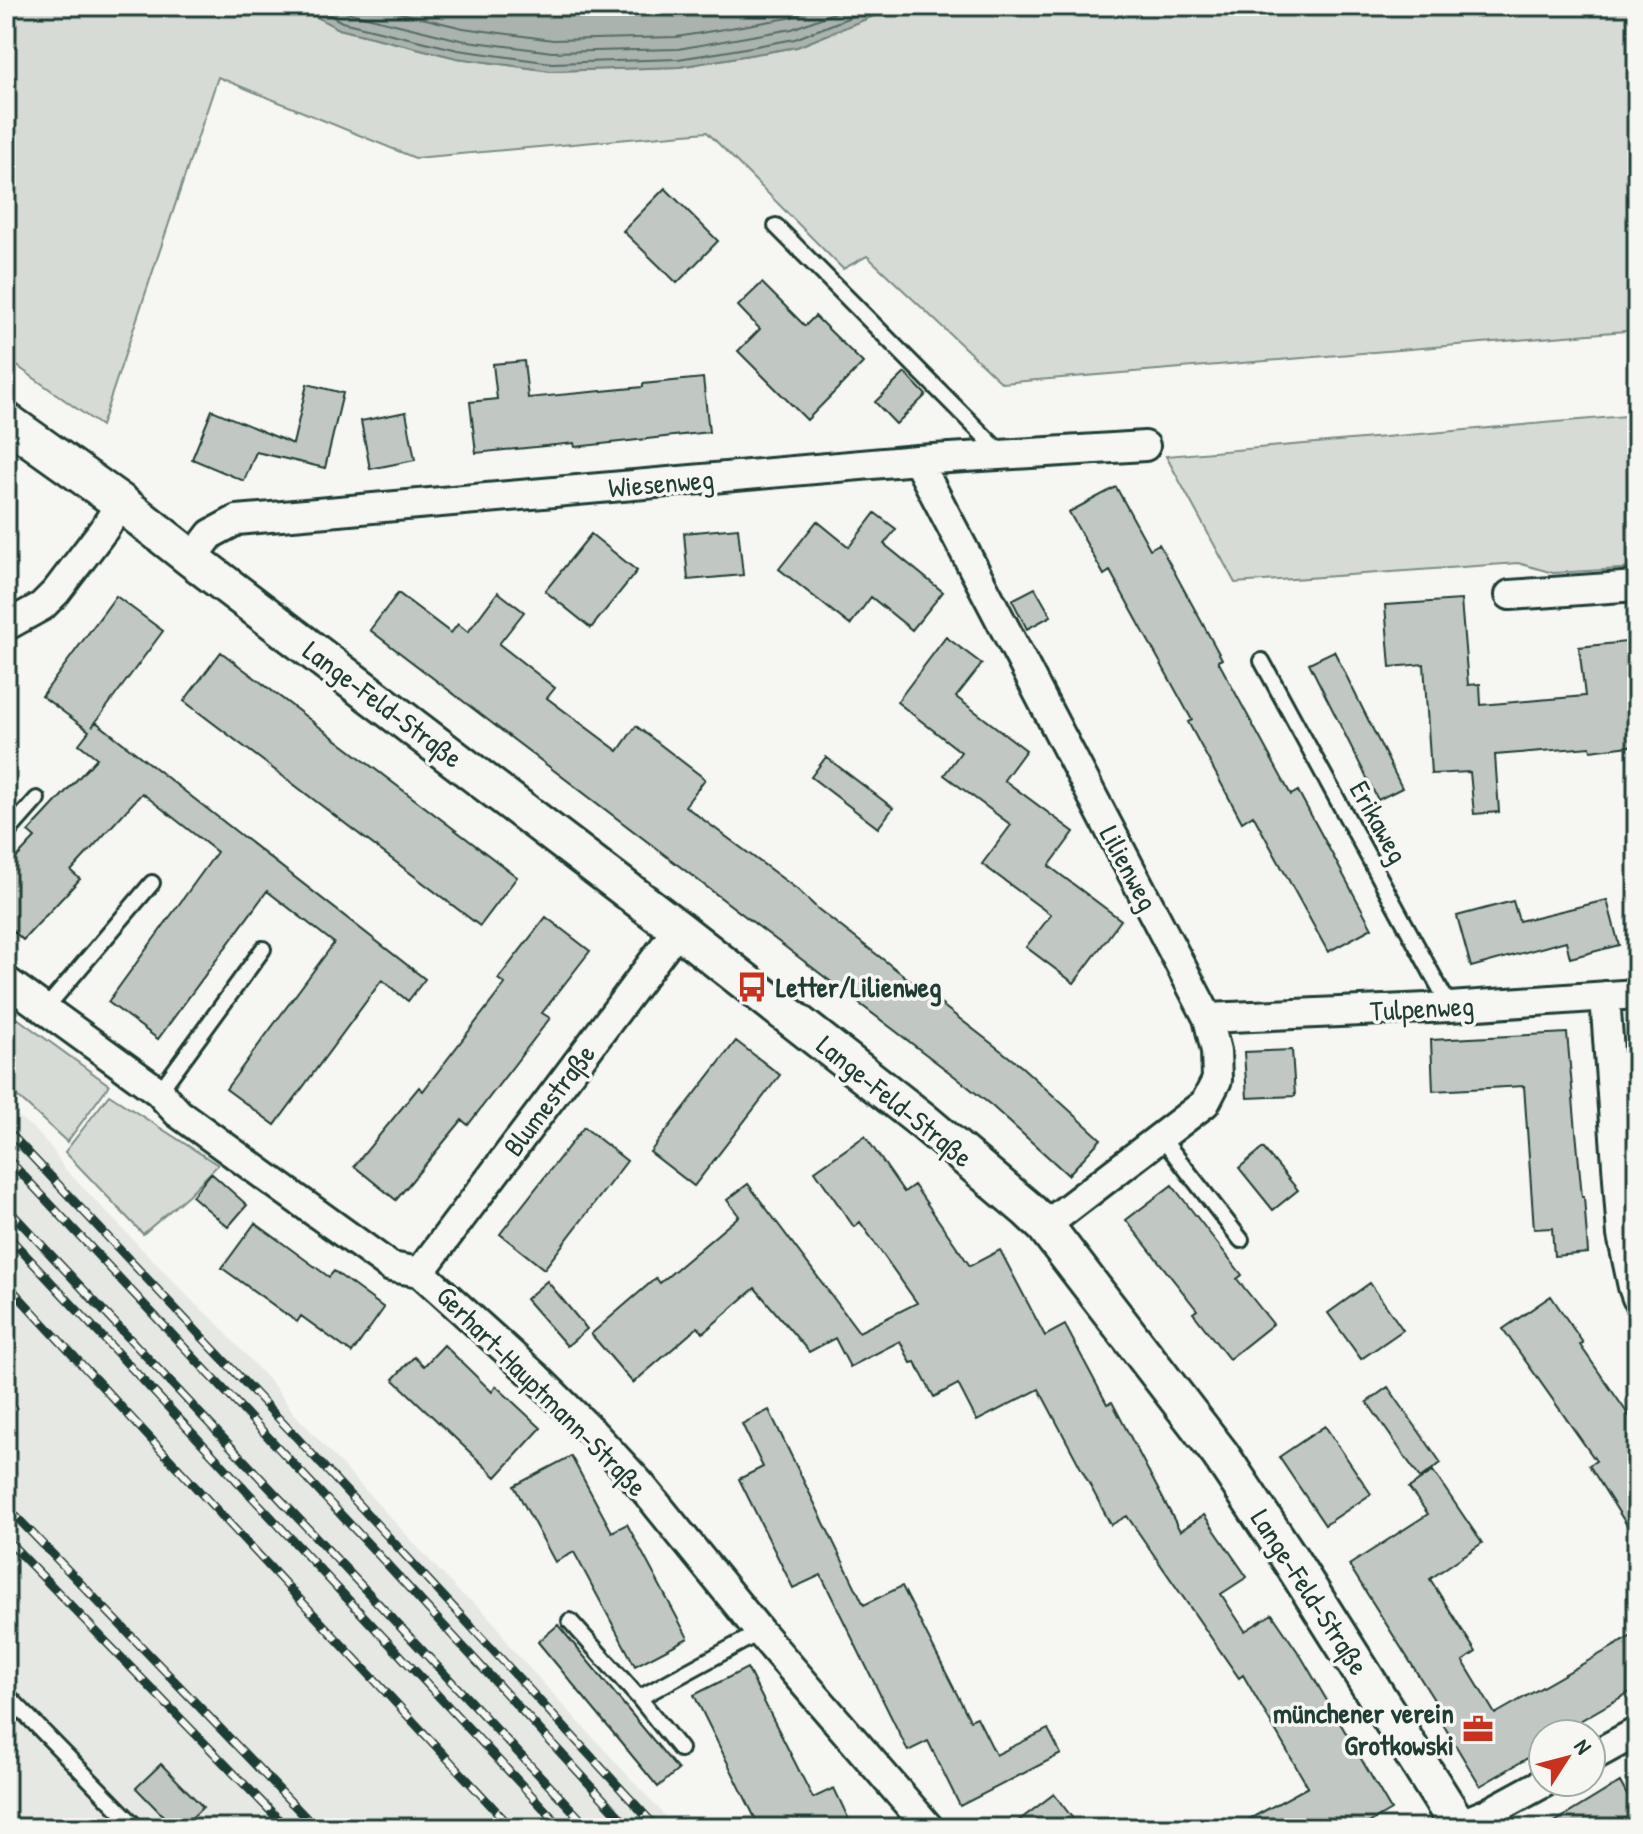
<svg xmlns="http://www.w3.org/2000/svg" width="1643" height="1834" font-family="'Patrick Hand',sans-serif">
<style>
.built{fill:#e6e8e4}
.green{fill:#d6dbd6;stroke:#7a8c85;stroke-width:2}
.water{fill:#aab3ae;stroke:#72847d;stroke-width:2}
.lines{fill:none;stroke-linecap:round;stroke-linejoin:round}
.shore{stroke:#576c65;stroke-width:2}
.building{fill:#c1c8c3;stroke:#1f3d34;stroke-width:2}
.service-casing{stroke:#1f3d34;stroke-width:20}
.minor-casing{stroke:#1f3d34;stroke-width:34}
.tertiary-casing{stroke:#1f3d34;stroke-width:42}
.service{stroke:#f6f6f2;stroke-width:14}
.minor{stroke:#f6f6f2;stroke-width:28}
.tertiary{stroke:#f6f6f2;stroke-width:36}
.rail-casing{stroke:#1f3d34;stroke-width:9}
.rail{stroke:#f6f6f2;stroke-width:6;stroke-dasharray:18;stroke-linecap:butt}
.labels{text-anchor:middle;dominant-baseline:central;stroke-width:7;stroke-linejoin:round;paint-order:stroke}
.street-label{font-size:28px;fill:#1f3d34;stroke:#f6f6f2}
.poi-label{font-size:28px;font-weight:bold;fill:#1f3d34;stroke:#f6f6f2;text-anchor:start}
</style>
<rect width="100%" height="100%" fill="#f6f6f2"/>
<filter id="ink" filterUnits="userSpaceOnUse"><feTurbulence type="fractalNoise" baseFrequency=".0125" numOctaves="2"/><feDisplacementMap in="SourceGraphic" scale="16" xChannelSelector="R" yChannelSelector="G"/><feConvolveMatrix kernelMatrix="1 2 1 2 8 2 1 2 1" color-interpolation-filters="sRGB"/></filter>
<g filter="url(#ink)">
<path class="built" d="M6,1104L21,1119L35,1130L53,1150L63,1167L197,1306L212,1318L275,1387L293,1412L460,1593L479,1607L497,1626L510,1647L676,1828H6Z"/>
<path class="green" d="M6,6H296L339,29L457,58L551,71L679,67L797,47L898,6H1637V330L1002,383L867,256L843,269L707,132L415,158L218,77L101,426L6,358Z
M1637,415V568L1553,573L1518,563L1235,583L1166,456Z
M6,1010L109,1085L67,1142L6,1086Z
M109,1095L218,1165L188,1195L143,1234L65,1152Z"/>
<path class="water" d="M296,6H898L797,47L679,67L551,71L457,58L339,29Z"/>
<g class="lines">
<path class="shore" d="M313,6L342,22L458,50L552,63L678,59L723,52L795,39L878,6
M334,6L346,12L460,40L552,52L678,49L792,29L852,6
M372,6L463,28L553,40L677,37L789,18L819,6"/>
</g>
<path class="building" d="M665,188L718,241L677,283L623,231Z
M762,283L805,326L815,316L863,363L807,420L738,351L760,329L738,306Z
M524,361L528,398L643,387V384L703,378L709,432L575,447L574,443L476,453L470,402L497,399L493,364Z
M905,373L926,395L896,424L875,402Z
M307,384L343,393L325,468L256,452L244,481L192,459L212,410L293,444Z
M406,412L415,460L370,469L361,421Z
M1116,487L1150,549L1159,544L1222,659L1218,661L1291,795L1298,791L1372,928L1328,952L1253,815L1242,822L1188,722L1192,720L1110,571L1104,575L1069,512Z
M875,513L896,529L884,544L943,592L912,630L871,597L850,625L779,569L817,521L849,547Z
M738,528L743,575L688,580L684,533Z
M591,534L637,571L591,628L545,591Z
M1035,588L1051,616L1027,629L1012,600Z
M498,592L524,612L499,644L555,688L547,698L618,751L636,726L705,779L685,806L798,890L818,909L1022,1067L1101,1139L1068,1175L992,1106L953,1075L370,630L398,593L451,633L458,624L468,632Z
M116,596L163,631L92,727L96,722L425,979L408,1001L382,980L275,1125L226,1089L334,943L267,891L158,1039L108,1002L217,852L142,793L71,871L80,879L23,940L6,924V869L35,838L28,832L97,758L79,744L89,731L42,696Z
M1461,600L1468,685L1480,684L1481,705L1585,696L1579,647L1635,641L1637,658V745L1591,751L1590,747L1495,755L1499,812L1474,814L1470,772L1431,774L1424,664L1390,667L1385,605Z
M946,637L982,664L956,697L1026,750L1004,780L1074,832L1049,866L1121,920L1074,983L1026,947L1051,915L982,864L1011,825L944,775L961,752L897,702Z
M1334,651L1402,788L1378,800L1309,663Z
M221,652L517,877L480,926L184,701Z
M826,757L893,808L878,828L811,777Z
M1607,900L1619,945L1570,958L1566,941L1471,967L1457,916L1513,901L1519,921Z
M546,917L590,951L542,1013L550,1018L468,1125L462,1120L396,1200L354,1166L419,1087L423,1091L505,984L498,979Z
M1567,1033L1582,1197H1584L1588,1253L1554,1256L1552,1228L1534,1229L1524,1086L1433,1091L1431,1040Z
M736,1041L780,1075L694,1186L650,1152Z
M1292,1050L1295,1096L1247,1098L1244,1052Z
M584,1127L627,1161L544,1269L500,1234Z
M865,1136L904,1192L914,1185L970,1266L1000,1250L1045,1336L1065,1325L1107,1404L1112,1402L1180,1531L1204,1515L1247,1577L1221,1594L1245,1631L1272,1614L1302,1658L1391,1810L1360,1828H1233L1308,1787L1243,1675L1239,1678L1127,1516L1111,1525L1039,1389L977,1421L958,1384L934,1397L915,1362L911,1363L900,1341L850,1367L835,1338L809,1352L755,1288L703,1333L698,1327L633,1383L591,1334L656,1278L660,1283L739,1216L727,1200L748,1184L859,1332L917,1303L860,1222L854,1227L815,1171Z
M1263,1148L1298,1190L1273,1210L1239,1168Z
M211,1173L247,1205L228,1227L192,1196Z
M1172,1185L1242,1275L1237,1279L1273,1324L1229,1359L1193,1313L1197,1310L1126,1220Z
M255,1223L329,1277L334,1271L384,1308L352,1353L301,1316L297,1322L222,1268Z
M547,1281L587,1329L567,1346L526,1299Z
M1370,1283L1403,1330L1361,1359L1328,1313Z
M1551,1296L1583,1343L1580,1345L1637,1427V1541L1589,1465L1596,1461L1503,1329Z
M444,1345L492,1392L496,1386L541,1428L496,1477L393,1379L414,1357L424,1366Z
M1388,1387L1441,1463L1420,1478L1367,1402Z
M769,1410L864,1605L902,1586L970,1720L977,1717L996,1755L1048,1729L1061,1754L960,1806L928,1741L908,1751L821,1575L793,1588L739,1479L763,1467L742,1424Z
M1325,1426L1371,1494L1325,1525L1279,1457Z
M571,1456L612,1532L627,1524L688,1638L635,1666L574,1552L555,1562L514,1486Z
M1433,1471L1482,1543L1430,1579L1476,1652L1463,1661L1495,1714L1637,1633V1688L1557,1734H1543V1742L1529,1751L1531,1756L1480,1786L1432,1706L1436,1703L1349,1565L1428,1514L1409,1488Z
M558,1625L678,1770L658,1787L538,1642Z
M747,1668L813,1798L834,1788L853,1828H760L694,1695Z
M161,1764L203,1807L181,1828H175L136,1788Z
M1620,1782L1637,1814V1828H1545Z
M1054,1794L1080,1828H1009Z"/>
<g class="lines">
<g class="service-casing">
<path id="service" d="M776,226L1001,453
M1262,661L1450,1007
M6,834L37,799
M45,1009L152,883
M159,1092L263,949
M1161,1137L1241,1240
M570,1621L639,1698L760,1632
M6,1694L137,1828
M639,1698L680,1749"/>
</g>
<g class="minor-casing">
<path id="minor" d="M917,460L1208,1018L1216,1051L1217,1080L1205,1103L1045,1226
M192,559L211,534L237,520L917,460L1145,446
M1510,595L1637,586
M6,626L42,606L56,592L104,529L121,503
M6,981L159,1092L178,1113L391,1267L420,1272L535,1376L592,1432L640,1484L760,1632L929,1828
M1605,996L1622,1235L1633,1287L1637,1298
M1208,1018L1450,1007L1637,994
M420,1272L678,929
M1591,1757L1637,1732
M1452,1828L1488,1813L1545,1782"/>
</g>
<g class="tertiary-casing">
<path id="tertiary" d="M6,421L121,503L192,559L678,929L923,1121L1027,1209L1045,1226L1220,1454L1290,1559L1460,1828"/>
</g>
<use href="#service" class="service"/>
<use href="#minor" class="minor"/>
<use href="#tertiary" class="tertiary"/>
<g class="rail-casing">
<path id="rail" d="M6,1129L298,1439L657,1828
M6,1157L373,1549L630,1828
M6,1207L589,1828
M6,1234L562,1828
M6,1283L512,1828
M6,1506L316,1828
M6,1539L287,1828"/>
</g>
<use href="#rail" class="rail"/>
</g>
</g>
<defs>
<g id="bus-bare" transform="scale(2.4)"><path d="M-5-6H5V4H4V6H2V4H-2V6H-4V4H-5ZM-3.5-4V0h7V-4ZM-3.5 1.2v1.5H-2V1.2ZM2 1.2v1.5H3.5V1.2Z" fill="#c8321e" stroke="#f6f6f2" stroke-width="2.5" paint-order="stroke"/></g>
<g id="office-bare" transform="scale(2.4)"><path d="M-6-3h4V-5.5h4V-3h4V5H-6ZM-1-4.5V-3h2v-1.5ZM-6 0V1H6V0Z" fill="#c8321e" stroke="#f6f6f2" stroke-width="2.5" paint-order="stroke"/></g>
</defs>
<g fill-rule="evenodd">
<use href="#bus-bare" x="752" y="987"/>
<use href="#office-bare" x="1478" y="1729"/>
</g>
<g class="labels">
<g class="street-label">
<text transform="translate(661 483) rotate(-5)">Wiesenweg</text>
<text transform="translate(383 704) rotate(37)">Lange-Feld-Straße</text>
<text transform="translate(1379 822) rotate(61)">Erikaweg</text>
<text transform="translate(1129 868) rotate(62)">Lilienweg</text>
<text transform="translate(1422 1008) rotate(-3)">Tulpenweg</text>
<text transform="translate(549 1100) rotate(-53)">Blumestraße</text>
<text transform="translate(895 1101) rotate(39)">Lange-Feld-Straße</text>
<text transform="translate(542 1391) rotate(45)">Gerhart-Hauptmann-Straße</text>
<text transform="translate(1310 1592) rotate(57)">Lange-Feld-Straße</text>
</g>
<g class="poi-label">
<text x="776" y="987">Letter/Lilienweg</text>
<text x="1454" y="1713" text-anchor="end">münchener verein<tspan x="1454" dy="32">Grotkowski</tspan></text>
</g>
</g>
<rect width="1643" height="1834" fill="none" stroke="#f6f6f2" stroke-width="32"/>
<rect x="16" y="16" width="1611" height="1802" fill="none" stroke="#1f3d34" stroke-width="3" filter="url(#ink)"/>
<g transform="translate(1567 1758) rotate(54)"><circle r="38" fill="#f6f6f2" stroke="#a0aca6" stroke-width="2"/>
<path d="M0-6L14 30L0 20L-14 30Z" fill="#c8321e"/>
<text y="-12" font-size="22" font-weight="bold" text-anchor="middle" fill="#1f3d34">N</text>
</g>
</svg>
